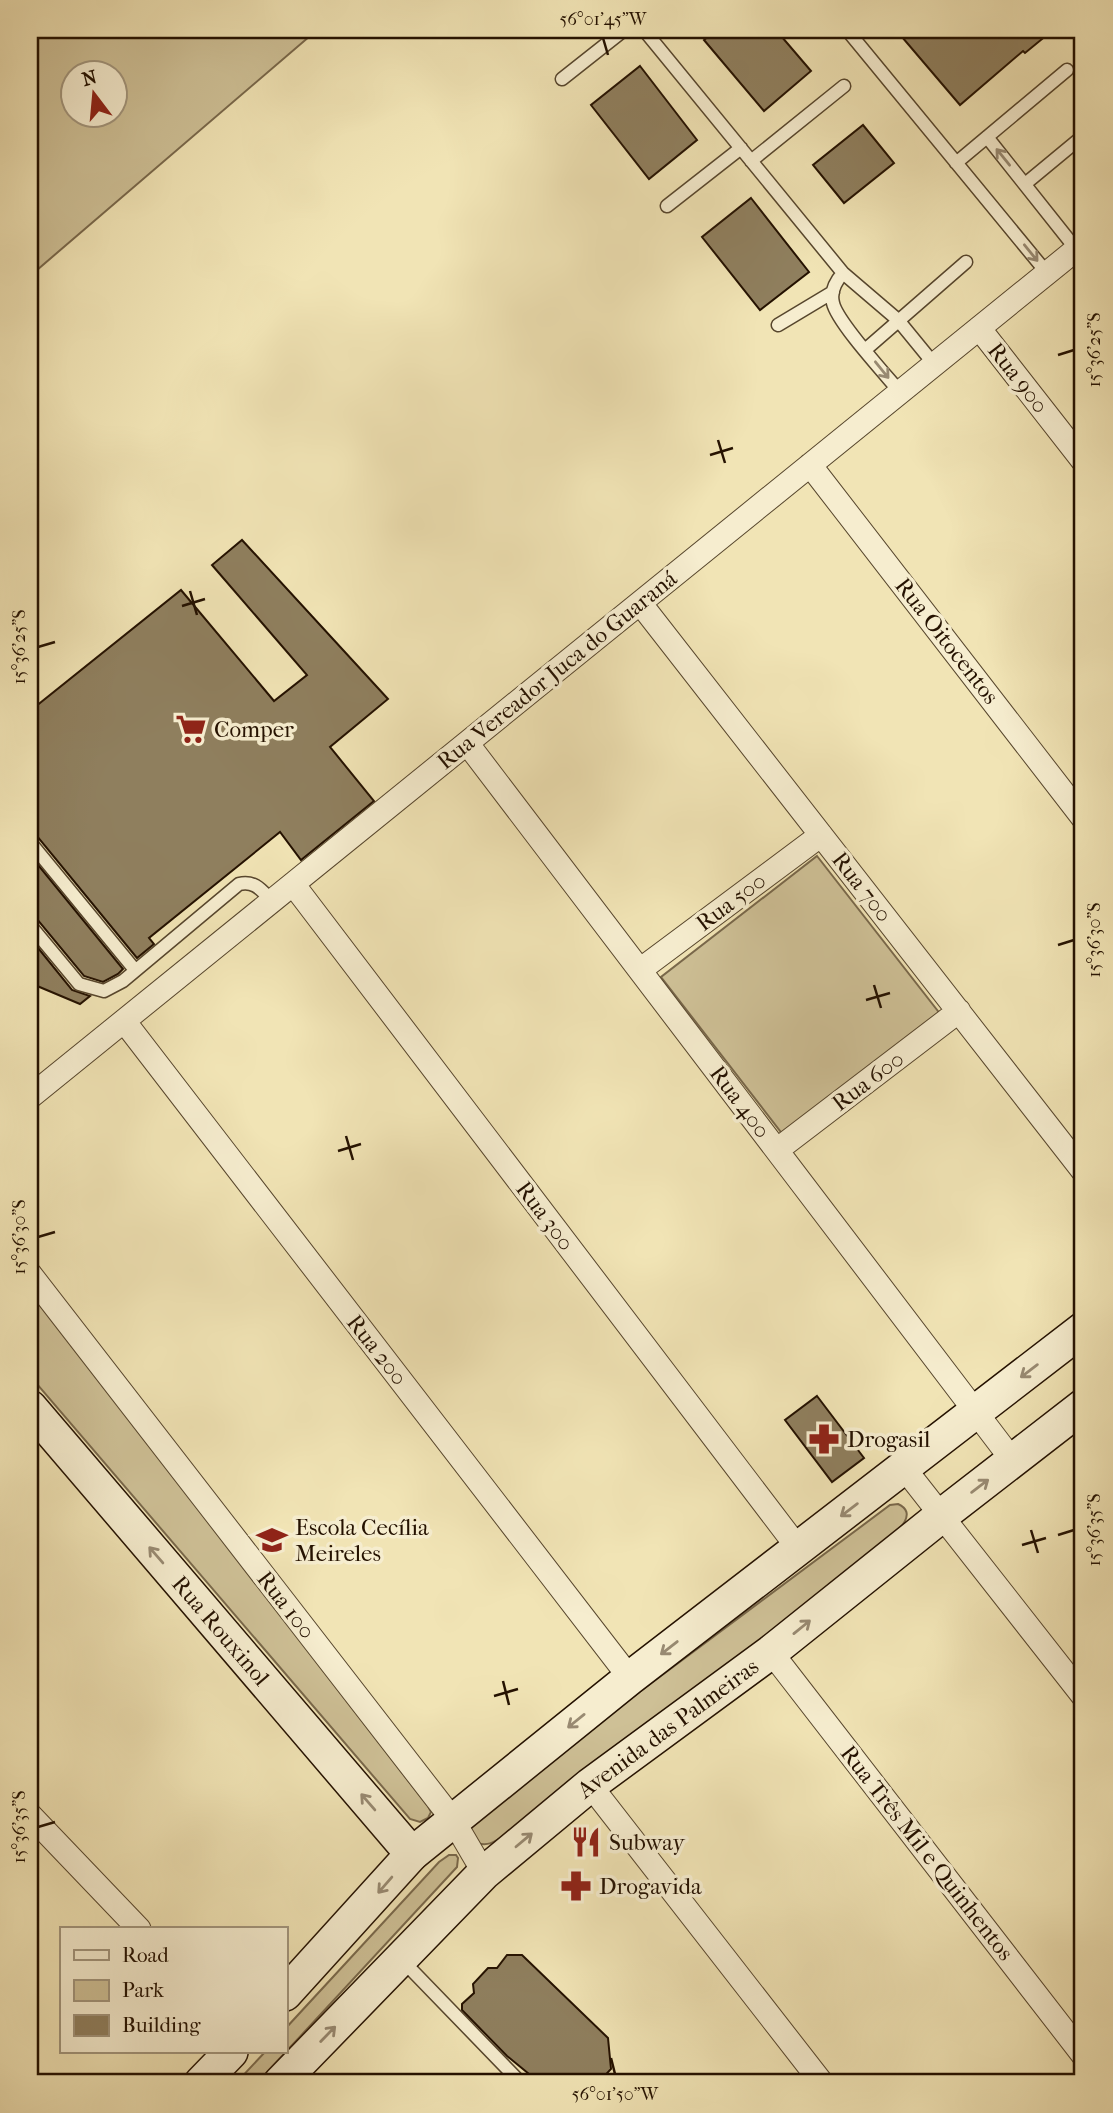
<svg xmlns="http://www.w3.org/2000/svg" width="1113" height="2113" font-family="'IM FELL French Canon',serif">
<style>
.green{fill:#cec096;stroke:#79684b;stroke-width:2;fill-rule:evenodd}
.building{fill:#8f7f5e;stroke:#241100;stroke-width:2}
.lines{fill:none;stroke-linecap:round;stroke-linejoin:round}
.lane-casing{stroke:#57462d;stroke-width:15}
.street-casing{stroke:#57462d;stroke-width:25}
.secondary-casing{stroke:#241100;stroke-width:36}
.lane{stroke:#f6edcf;stroke-width:12}
.street{stroke:#f6edcf;stroke-width:23}
.secondary{stroke:#f6edcf;stroke-width:33}
.oneway{stroke:#988a72}
.ticks{fill:none;stroke:#241100;stroke-width:2.5}
.labels{text-anchor:middle;dominant-baseline:central;stroke-width:7;stroke-linejoin:round;paint-order:stroke}
.street-label{font-size:23px;fill:#241100;stroke:#f6edcf}
.poi-label{font-size:23px;fill:#241100;stroke:#f6edcf;text-anchor:start}
.neatline{fill:none;stroke:#241100;stroke-width:2.5}
.ticks-label{font-size:18px;text-anchor:middle;fill:#241100}
</style>
<rect width="100%" height="100%" fill="#f1e4b5"/>
<filter id="stains"><feTurbulence type="fractalNoise" baseFrequency=".00286" numOctaves="4"/><feColorMatrix values="0 0 0 0 .2 0 0 0 0 .09 0 0 0 0 .02 0 0 0 .5 -.17"/></filter>
<radialGradient id="worn" r=".72"><stop offset=".6" stop-color="#630" stop-opacity="0"/><stop offset="1" stop-color="#630" stop-opacity=".3"/></radialGradient>
<path class="green" d="M30,30H317L30,276ZM74,74H116V116H74Z
M817,856L941,1015L784,1136L661,977Z
M30,1290L428,1806L431,1812L428,1818L420,1822L410,1819L30,1376Z
M898,1504C922,1515 890,1537 880,1548L511,1830C496,1841 490,1849 470,1841L465,1827L500,1796L890,1505Z
M449,1855H456L458,1858L457,1867L257,2083H236L265,2052H285V2029L439,1862Z"/>
<path class="building" d="M716,30H776L811,71L764,111L704,40Z
M896,30H1053L1025,53L1023,51L960,105Z
M640,66L697,140L649,179L591,105Z
M863,125L894,163L844,203L813,165Z
M751,198L809,272L760,310L702,237Z
M242,540L388,699L330,747L374,801L301,860L280,832L149,938L154,944L137,958L37,836L30,833V711L181,590L274,701L307,675L212,565Z
M30,855L123,969L118,974L103,982L84,976L37,919L30,916Z
M30,938L72,990L90,996L80,1004L30,983Z
M817,1396L864,1458L832,1482L785,1420Z
M507,1955H522L608,2038L611,2069L598,2083H540L507,2056L462,2010V2004L474,1993L473,1984L488,1968H497Z"/>
<g class="lines">
<g class="lane-casing">
<path id="lane" d="M644,30L843,273L898,320L934,364
M847,30L1047,273
M562,79L624,30
M987,137L1076,249
M751,161L844,86
M956,163L1067,70
M1025,184L1083,136
M667,206L741,148
M843,273C836,281 830,292 833,303C837,322 885,374 900,392
M778,325L833,292
M865,350L966,262
M30,842L135,970
M30,925L79,984L104,991L123,981L239,884C255,880 262,891 272,901
M401,1959L521,2083"/>
</g>
<g class="street-casing">
<path id="street" d="M979,328L1083,461
M810,465L1083,818
M640,603L1083,1171
M467,743L1013,1461
M293,884L798,1548
M640,970L821,835
M124,1021L630,1678
M30,1097L1083,244
M777,1150L959,1011
M30,1274L453,1820L484,1873
M904,1468L1083,1696
M771,1652L1083,2055
M590,1785L822,2083
M30,1815L139,1929"/>
</g>
<g class="secondary-casing">
<g id="secondary">
<path id="s1" d="M30,1407L412,1854"/>
<path d="M285,1994L412,1854L630,1678L1083,1329"/>
<path d="M201,2083L231,2052"/>
<path id="s2" d="M280,2083L484,1873L590,1785L771,1652L941,1516L1083,1406"/>
</g>
</g>
<use href="#lane" class="lane"/>
<use href="#street" class="street"/>
<use href="#secondary" class="secondary"/>
</g>
<defs><path id="oneway-shaft" d="M-6 0H5M1.5-3L5.5 0L1.5 3" fill="none" stroke-width="1.6" stroke-linecap="round" stroke-linejoin="round" transform="scale(1.75)"/></defs>
<g class="oneway">
<use href="#oneway-shaft" transform="translate(1003 157) rotate(-129)"/>
<use href="#oneway-shaft" transform="translate(1031 253) rotate(51)"/>
<use href="#oneway-shaft" transform="translate(882 370) rotate(51)"/>
<use href="#oneway-shaft" transform="translate(1029 1371) rotate(143)"/>
<use href="#oneway-shaft" transform="translate(980 1486) rotate(-37)"/>
<use href="#oneway-shaft" transform="translate(849 1510) rotate(143)"/>
<use href="#oneway-shaft" transform="translate(156 1555) rotate(-131)"/>
<use href="#oneway-shaft" transform="translate(802 1627) rotate(-39)"/>
<use href="#oneway-shaft" transform="translate(669 1648) rotate(142)"/>
<use href="#oneway-shaft" transform="translate(576 1721) rotate(141)"/>
<use href="#oneway-shaft" transform="translate(368 1802) rotate(-131)"/>
<use href="#oneway-shaft" transform="translate(524 1840) rotate(-40)"/>
<use href="#oneway-shaft" transform="translate(385 1885) rotate(131)"/>
<use href="#oneway-shaft" transform="translate(328 2034) rotate(-46)"/>
</g>
<path class="ticks" d="M603,38L608,55M1058,355L1074,350M718,440L725,463M710,455L733,448M190,591L197,615M182,606L205,599M38,647L55,642M1058,945L1074,940M874,985L881,1008M866,1000L890,993M346,1136L353,1160M338,1151L361,1144M38,1237L55,1232M1031,1530L1038,1553M1058,1535L1074,1530M1022,1545L1046,1538M503,1681L509,1705M494,1696L518,1689M38,1827L55,1822M611,2058L615,2074"/>
<defs>
<g id="supermarket-bare" transform="scale(2.415)"><path d="M-6-5.5h2.5l.6 2H6L4.5 2H-2.5L-4.4-4H-6ZM-1.5 3.2a1.3 1.3 0 1 0 .1 0ZM3 3.2a1.3 1.3 0 1 0 .1 0Z" fill="#8f2418" stroke="#f6edcf" stroke-width="2.5" paint-order="stroke"/></g>
<g id="pharmacy-bare" transform="scale(2.415)"><path d="M-2-6h4v4h4v4h-4v4h-4v-4h-4v-4h4Z" fill="#8f2418" stroke="#f6edcf" stroke-width="2.5" paint-order="stroke"/></g>
<g id="school-bare" transform="scale(2.415)"><path d="M0-5L7-2L0 1L-7-2ZM-4 1L0 2.5L4 1V4Q0 6-4 4Z" fill="#8f2418" stroke="#f6edcf" stroke-width="2.5" paint-order="stroke"/></g>
<g id="restaurant-bare" transform="scale(2.415)"><path d="M-5-6h1v4h1v-4h1v4h1v-4h1v5L-1.5 .5V6h-2V.5L-5-1ZM5-6V6H3V1.5H1.5Q1.5-4 5-6Z" fill="#8f2418" stroke="#f6edcf" stroke-width="2.5" paint-order="stroke"/></g>
</defs>
<g fill-rule="evenodd">
<use href="#supermarket-bare" x="191" y="729"/>
<use href="#pharmacy-bare" x="824" y="1439"/>
<use href="#school-bare" x="272" y="1540"/>
<use href="#restaurant-bare" x="586" y="1842"/>
<use href="#pharmacy-bare" x="576" y="1886"/>
</g>
<g class="labels">
<g class="street-label">
<text transform="translate(1018 378) rotate(52)">Rua 900</text>
<text transform="translate(947 641) rotate(52)">Rua Oitocentos</text>
<text transform="translate(557 670) rotate(-39)">Rua Vereador Juca do Guaraná</text>
<text transform="translate(862 887) rotate(52)">Rua 700</text>
<text transform="translate(731 902) rotate(-37)">Rua 500</text>
<text transform="translate(868 1081) rotate(-37)">Rua 600</text>
<text transform="translate(740 1102) rotate(53)">Rua 400</text>
<text transform="translate(545 1216) rotate(53)">Rua 300</text>
<text transform="translate(377 1350) rotate(52)">Rua 200</text>
<text transform="translate(286 1605) rotate(52)">Rua 100</text>
<text stroke="none"><textPath href="#s1" startOffset="294">Rua Rouxinol</textPath></text>
<text stroke="none"><textPath href="#s2" startOffset="527">Avenida das Palmeiras</textPath></text>
<text transform="translate(927 1853) rotate(52)">Rua Três Mil e Quinhentos</text>
</g>
<g class="poi-label">
<text x="214" y="729">Comper</text>
<text x="847" y="1439">Drogasil</text>
<text x="295" y="1527">Escola Cecília<tspan x="295" dy="26">Meireles</tspan></text>
<text x="609" y="1842">Subway</text>
<text x="599" y="1886">Drogavida</text>
</g>
</g>
<rect width="1113" height="2113" fill="none" stroke="#f1e4b5" stroke-width="77"/>
<rect x="60" y="1927" width="228" height="126" fill="#f6edcf" stroke="#a2957c" stroke-width="2"/>
<rect x="74" y="1950" width="35" height="10" fill="#f6edcf" stroke="#a2957c" stroke-width="2"/>
<text x="122" y="1962" font-size="21" fill="#241100">Road</text>
<rect x="74" y="1980" width="35" height="21" fill="#cec096" stroke="#a2957c" stroke-width="2"/>
<text x="122" y="1997" font-size="21" fill="#241100">Park</text>
<rect x="74" y="2015" width="35" height="21" fill="#8f7f5e" stroke="#a2957c" stroke-width="2"/>
<text x="122" y="2032" font-size="21" fill="#241100">Building</text>
<g transform="translate(94 94) rotate(344)"><circle r="33" fill="#f6edcf" stroke="#a2957c" stroke-width="2"/>
<path d="M0-5L12 26L0 18L-12 26Z" fill="#8f2418"/>
<text y="-10" font-size="19" font-weight="bold" text-anchor="middle" fill="#241100">N</text>
</g>
<rect x="38" y="38" width="1036" height="2036" class="neatline"/>
<g class="ticks-label">
<text x="603" y="25">56°01'45"W</text>
<text transform="translate(1094 350) rotate(-90)" y="6">15°36'25"S</text>
<text transform="translate(19 647) rotate(-90)" y="6">15°36'25"S</text>
<text transform="translate(1094 940) rotate(-90)" y="6">15°36'30"S</text>
<text transform="translate(19 1237) rotate(-90)" y="6">15°36'30"S</text>
<text transform="translate(1094 1530) rotate(-90)" y="6">15°36'35"S</text>
<text transform="translate(19 1827) rotate(-90)" y="6">15°36'35"S</text>
<text x="615" y="2100">56°01'50"W</text>
</g>
<rect width="100%" height="100%" filter="url(#stains)"/>
<rect width="100%" height="100%" fill="url(#worn)"/>
</svg>
